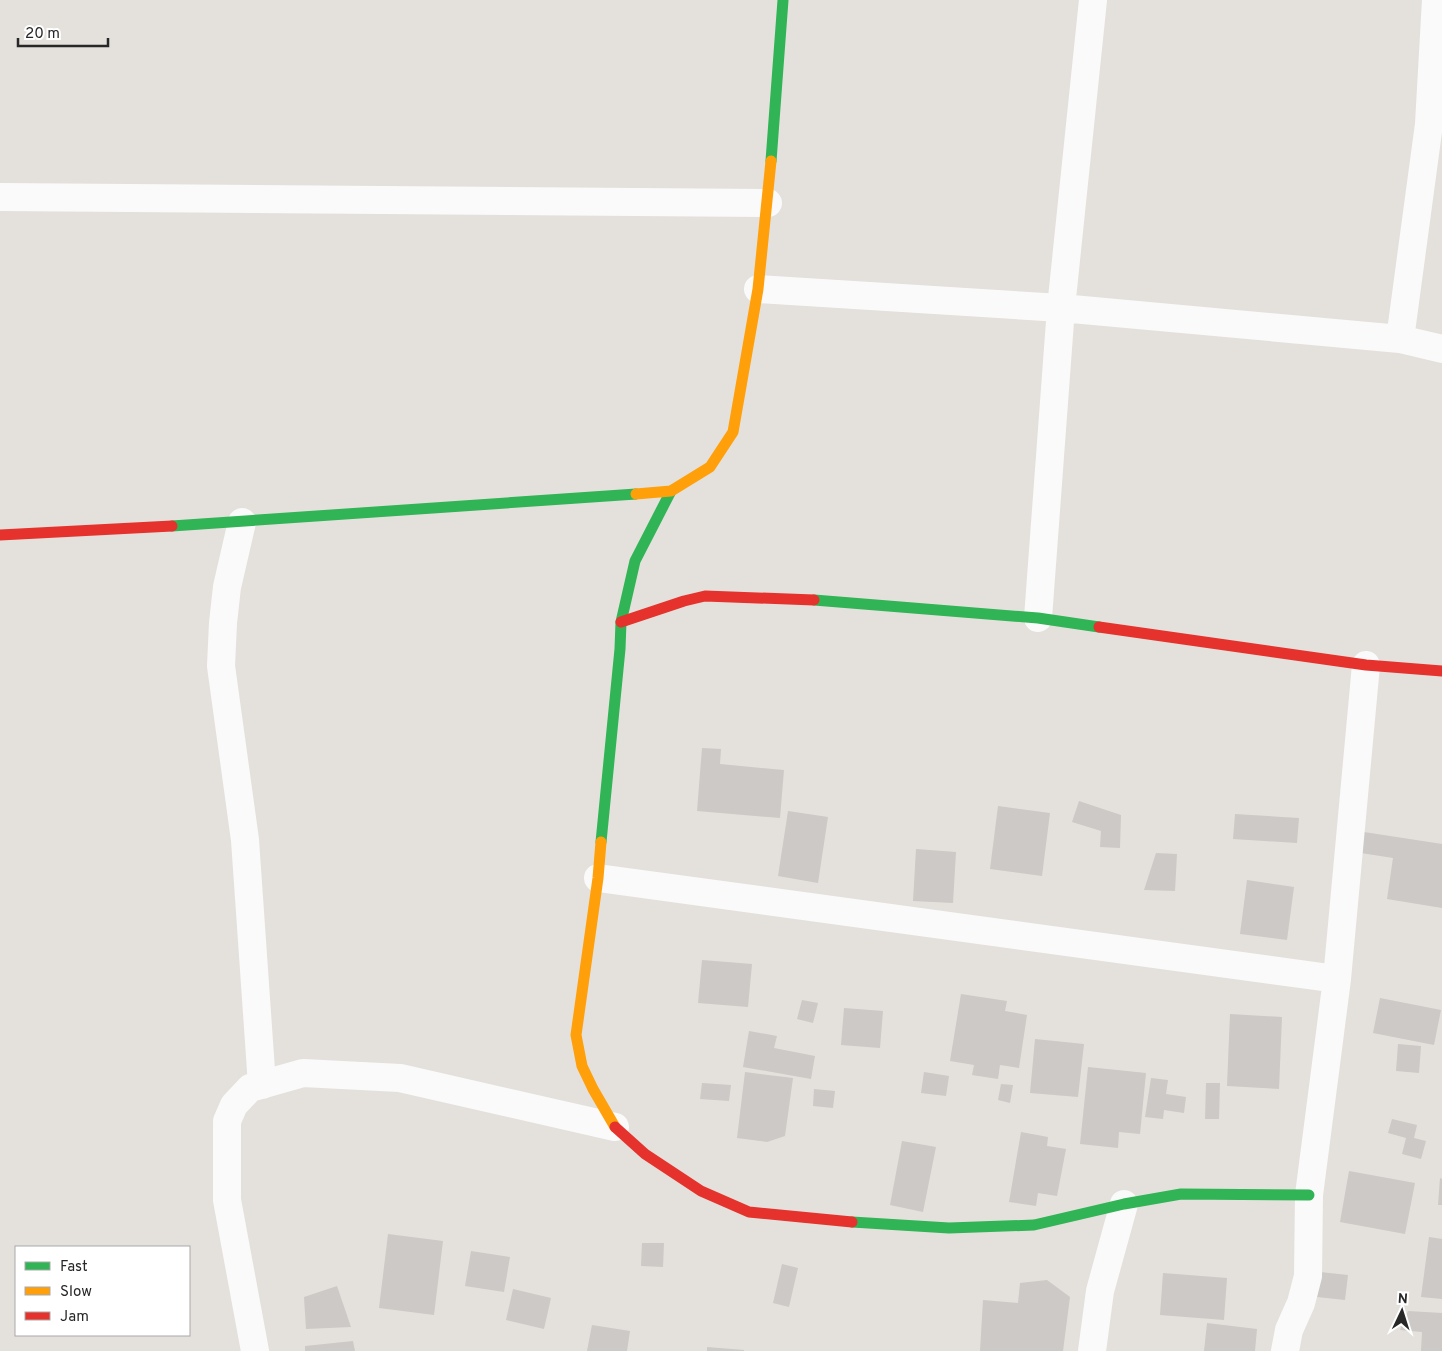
<svg xmlns="http://www.w3.org/2000/svg" width="1442" height="1351" font-family="Overpass,sans-serif">
<style>
.building{fill:#ccc9c6}
.lines{fill:none;stroke-linecap:round;stroke-linejoin:round}
.street{stroke:#fbfafa;stroke-width:28}
.fast{stroke:#30b455;stroke-width:11}
.slow{stroke:#ff9f0a;stroke-width:11}
.jam{stroke:#e5322d;stroke-width:11}
</style>
<rect width="100%" height="100%" fill="#e4e1dc"/>
<path class="building" d="M702,748L721,749L720,764L784,770L780,818L697,811Z
M1079,801L1121,815L1120,848L1100,847L1101,831L1072,822Z
M998,806L1050,813L1042,876L990,869Z
M788,811L828,817L818,883L778,876Z
M1235,814L1299,818L1297,843L1233,839Z
M1364,832L1442,844V908L1387,899L1393,858L1361,853Z
M916,849L956,852L953,903L913,901Z
M1156,853L1177,854L1175,891L1144,890Z
M1247,880L1294,887L1287,940L1240,934Z
M702,960L752,964L748,1007L698,1003Z
M961,994L1007,1001L1005,1011L1027,1015L1019,1068L1000,1065L998,1079L972,1075L974,1065L950,1061Z
M1380,998L1441,1010L1434,1045L1373,1033Z
M802,1000L818,1003L813,1023L797,1019Z
M844,1008L883,1011L880,1048L841,1045Z
M1230,1014L1282,1017L1279,1089L1227,1086Z
M749,1031L777,1036L774,1048L815,1056L811,1079L743,1067Z
M1035,1039L1084,1044L1078,1097L1030,1093Z
M1398,1044L1421,1046L1419,1073L1396,1071Z
M1088,1067L1146,1073L1140,1134L1119,1132L1118,1148L1080,1144Z
M745,1072L793,1078L785,1136L767,1142L737,1138Z
M924,1072L949,1076L946,1096L921,1093Z
M1151,1078L1168,1080L1166,1094L1186,1097L1184,1113L1164,1110L1163,1119L1145,1117Z
M702,1083L731,1085L729,1101L700,1099Z
M1206,1083H1220L1219,1119H1205Z
M1001,1084L1013,1085L1010,1103L998,1100Z
M814,1089L835,1091L833,1108L813,1106Z
M1392,1119L1417,1125L1414,1138L1426,1141L1421,1159L1402,1154L1406,1138L1388,1133Z
M1021,1132L1048,1137L1047,1146L1066,1149L1057,1196L1038,1193L1036,1206L1009,1202Z
M902,1141L936,1147L923,1212L890,1205Z
M1349,1171L1415,1183L1405,1234L1340,1222Z
M1440,1178L1442,1179V1205H1438Z
M388,1234L443,1241L434,1315L379,1308Z
M1429,1237L1442,1239V1299L1421,1297Z
M642,1243H664L663,1267L641,1266Z
M471,1251L510,1257L504,1292L465,1286Z
M782,1264L798,1268L789,1307L773,1303Z
M1320,1272L1348,1275L1345,1300L1317,1297Z
M1163,1273L1227,1278L1224,1320L1160,1315Z
M1047,1280L1070,1297L1063,1351H980L983,1300L1018,1303L1020,1283Z
M337,1286L351,1327L306,1329L304,1297Z
M513,1289L551,1298L544,1329L506,1320Z
M1408,1311L1442,1313V1351H1421L1422,1332L1400,1330Z
M1207,1323L1257,1329L1255,1351H1204Z
M592,1325L630,1331L627,1351H587Z
M353,1341L355,1351H305V1346Z
M707,1347L744,1350V1351H707Z"/>
<g class="lines">
<path class="street" d="M0,197L768,203
M758,289L1061,308L1400,339L1442,349
M1400,339L1429,124L1436,0
M242,522L227,587L223,623L221,666L245,840L262,1085
M1038,618L1061,308L1093,0
M598,878L1337,979
M255,1351L227,1200V1121L234,1105L250,1088L303,1073L400,1078L615,1127
M1092,1351L1100,1291L1124,1204
M1285,1351L1289,1330L1301,1303L1308,1276L1309,1195L1337,979L1366,665"/>
<path class="fast" d="M771,161L783,0
M172,526L636,494
M814,600L1038,618L1099,627
M601,842L620,649L621,622L635,561L671,491
M852,1222L949,1228L1034,1225L1124,1204L1181,1194L1309,1195"/>
<path class="slow" d="M636,494L671,491L710,467L733,432L758,289L771,161
M601,842L598,878L576,1035L582,1066L593,1089L615,1127"/>
<path class="jam" d="M0,535L172,526
M621,622L684,601L705,596L814,600
M1099,627L1366,665L1442,671
M615,1127L645,1154L701,1191L749,1212L852,1222"/>
</g>
<rect x="15" y="1246" width="175" height="90" fill="#ffffff" stroke="#a9a9a9"/>
<rect x="25" y="1262" width="25" height="8" fill="#30b455" stroke="#a9a9a9"/>
<text x="60" y="1271" font-size="15" fill="#272727">Fast</text>
<rect x="25" y="1287" width="25" height="8" fill="#ff9f0a" stroke="#a9a9a9"/>
<text x="60" y="1296" font-size="15" fill="#272727">Slow</text>
<rect x="25" y="1312" width="25" height="8" fill="#e5322d" stroke="#a9a9a9"/>
<text x="60" y="1321" font-size="15" fill="#272727">Jam</text>
<g transform="translate(1402 1311) rotate(4)" stroke="#ffffff" stroke-width="4" paint-order="stroke">
<path d="M0-4L9 19L0 12L-9 19Z" fill="#272727"/>
<text y="-8" font-size="14" font-weight="bold" text-anchor="middle" fill="#272727">N</text>
</g>
<path d="M18 38v8h90v-8" fill="none" stroke="#272727" stroke-width="2.5"/>
<text x="25" y="38" font-size="15" fill="#272727" stroke="#ffffff" stroke-width="4" paint-order="stroke">20 m</text>
</svg>
